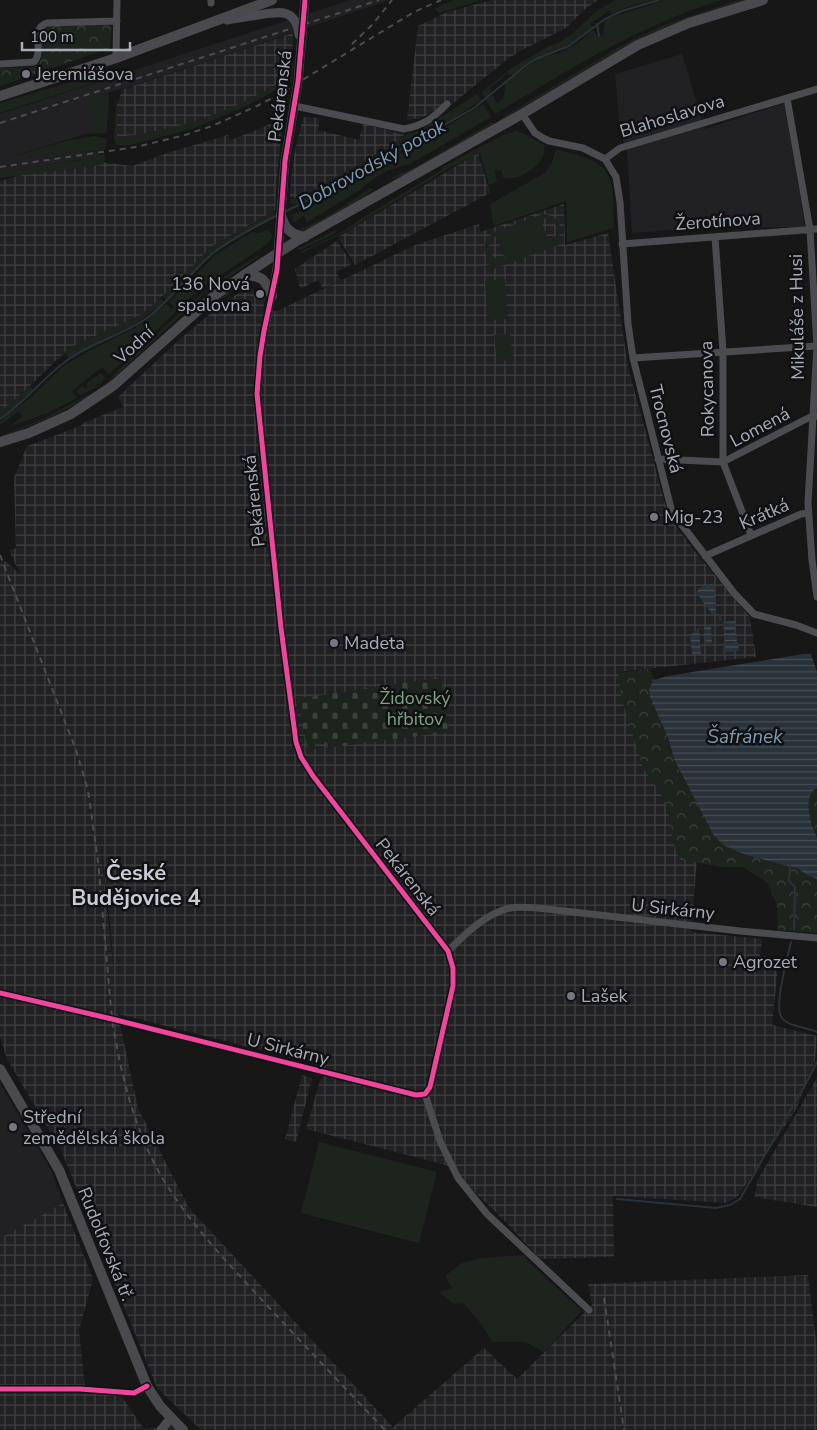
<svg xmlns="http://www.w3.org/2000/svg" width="817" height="1430" font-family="'Nunito Sans',sans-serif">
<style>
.built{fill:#212123}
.industrial{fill:url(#industrial-grid);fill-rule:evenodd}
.green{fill:#1d241e;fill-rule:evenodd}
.forest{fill:url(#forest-crowns)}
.cemetery{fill:url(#cemetery-stones)}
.water{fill:url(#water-rules)}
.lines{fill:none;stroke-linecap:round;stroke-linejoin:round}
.stream{stroke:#2a3239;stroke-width:2}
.minor{stroke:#4b4c50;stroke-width:7}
.tertiary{stroke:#4b4c50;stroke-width:9}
.secondary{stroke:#4a4a4e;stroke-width:10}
.rail{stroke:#4b4c4f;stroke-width:2;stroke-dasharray:6 5;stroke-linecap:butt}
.cycleway-casing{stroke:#111113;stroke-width:8}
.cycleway{stroke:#ed469a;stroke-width:5}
.poi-dot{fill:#757880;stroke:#111113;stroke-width:2}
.labels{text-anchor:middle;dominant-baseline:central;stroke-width:5;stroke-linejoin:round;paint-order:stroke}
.poi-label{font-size:18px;fill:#a8adb8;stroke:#111113;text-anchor:start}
.street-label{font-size:18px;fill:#a8adb8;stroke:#111113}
.park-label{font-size:18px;fill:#7fa381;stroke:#111113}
.water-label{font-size:19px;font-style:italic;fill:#7f9bb3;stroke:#111113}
.district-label{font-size:22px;font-weight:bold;fill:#c9ccd4;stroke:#111113}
</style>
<defs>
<pattern id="industrial-grid" width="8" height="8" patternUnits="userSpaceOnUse" patternTransform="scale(1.25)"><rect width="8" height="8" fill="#212123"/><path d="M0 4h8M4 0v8" fill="none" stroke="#3e3f41"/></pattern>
<pattern id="forest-crowns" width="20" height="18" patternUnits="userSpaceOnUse" patternTransform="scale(1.25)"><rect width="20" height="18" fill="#1d241e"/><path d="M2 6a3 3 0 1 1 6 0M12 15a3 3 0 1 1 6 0" fill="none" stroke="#3b413d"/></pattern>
<pattern id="cemetery-stones" width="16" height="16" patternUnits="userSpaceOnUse" patternTransform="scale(1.25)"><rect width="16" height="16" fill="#1d241e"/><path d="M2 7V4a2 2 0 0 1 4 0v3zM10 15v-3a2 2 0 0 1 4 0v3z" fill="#3b413d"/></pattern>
<pattern id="water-rules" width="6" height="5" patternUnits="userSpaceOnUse" patternTransform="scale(1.25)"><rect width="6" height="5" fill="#2a3239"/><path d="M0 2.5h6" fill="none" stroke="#464d54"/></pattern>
</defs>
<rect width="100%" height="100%" fill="#171717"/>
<path class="built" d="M350,0H390L129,87L98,95L102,129L17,155L98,151V157L0,172V114Z
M682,54L705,129L785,103L805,227H710L632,233L627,152L620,132L615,74Z
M0,1083L51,1170L63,1203L0,1238Z"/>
<path class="industrial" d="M492,0H598L585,9L566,28L520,51L505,61L451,105L447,104L421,118L407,120L418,26L447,12Z
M293,33L292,75L269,89L239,105L194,124L115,139L116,107L121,93V90Z
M303,117L320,118L318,130L359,140L363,124L404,134L402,140L300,198H290L291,180L294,155Z
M283,119L276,189L275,210L211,247L158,301L141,315L69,348L7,408L0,412V181L48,168L100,162L132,166L167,153L228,135L231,140Z
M478,153L490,193L355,265L338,237Z
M564,204L565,245L608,233L628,367L668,515L696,553L750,617L756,657L618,672L643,768L660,792L667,806L675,847L697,859L691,932L762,939L760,956L779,959L772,1025L817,1036L815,1061L797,1108L738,1196L727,1203L613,1196L614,1257L540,1259L505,1221L446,1165L306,1129L320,1080L330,1070L308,1062L118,1014L138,1108L189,1208L393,1427L484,1348L517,1379L592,1305L588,1284L808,1275L817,1349V1430H201L157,1388L61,1150L7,1059L0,1037V562L5,561L20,574L9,550L16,548L14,478L27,446L80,426L85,422L124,407L118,397L179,340L223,303L250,286L257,296L265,297L263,310L277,311L415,245L479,224L480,232ZM97,811L111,932L114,975V974Z
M337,241L352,264L336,272L341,280L323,288L318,280L300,289L295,269Z
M302,1075L312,1078L296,1142L285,1139Z
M817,1078V1207L755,1197L757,1181Z
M63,1203L93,1279L79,1330L85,1387L120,1394L144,1429L173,1426L177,1430H0V1238Z"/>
<path class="green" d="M453,0H482L439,13L434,9Z
M616,0H656L630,6L611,14L610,10L590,24L593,28L571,44L535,59L510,76L508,73L490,88L491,92L485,98L482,92L510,69L547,47L560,42L572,34L598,10Z
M663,0H722C640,25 568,70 495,114L486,100L493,95L497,104L503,99L506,82L531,63L544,57L560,53L577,44L593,30L599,38L603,34L605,21C624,11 644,9 663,0Z
M738,0H748L692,17L620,50L499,121L498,120L615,49L640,36L669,23Z
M292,61L294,62L292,82L246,106L192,129L130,145H116L114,138L117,98V137C179,131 238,109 291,76Z
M94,75H101L106,79L0,113V103Z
M108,92L109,97L107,131L106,133L88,134L89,130L93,126V105L89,101H83Z
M477,94L481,100L455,118L310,199L300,204H291V199H296L404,138L406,134L419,131Z
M483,104L491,117L410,164L389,170L373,179L357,192L307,222L304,216L296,221L297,224L292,220L291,215L310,208L309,203L430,137Z
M492,122L494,124L415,171L392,179L391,178L414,168Z
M516,131L521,132L544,145C548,163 520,182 503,178L501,170L495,171L497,182L489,185L480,153L451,167L345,232L297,255L304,250L340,233L367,215L440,171L444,166L503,135Z
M95,136L107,139L105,150L15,157V156L69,140Z
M556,150C613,161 614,173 614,228L567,242L566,201L494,226L490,204L545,173L552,162Z
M104,154L105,159L102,165L0,178V171L81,160Z
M370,188L374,189L363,198L304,232H300L296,230C311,228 358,198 370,188Z
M274,211V215L269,219L212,254L166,300L163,296L211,247Z
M543,214C557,216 563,225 559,238H562L564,243L487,271L485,266L494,263C481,254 481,241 494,232ZM545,218L552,220C559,228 558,237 549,242L541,220ZM496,236L505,259H504L495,258L490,253L489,243Z
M268,230L272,235L271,239L266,245L200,289L117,367L109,374L102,367L72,391L77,398L45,414L10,426L23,416L18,412L0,425V421L29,399L62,367L87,352L140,325L166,304L172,309L174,307L169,302L215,255L252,232L258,233Z
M336,230V233L300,250L297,249Z
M259,255L260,256L203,295L108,383L114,374L190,303L231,272Z
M505,279L508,319L488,320L485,281Z
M245,280H248L198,317L114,392C75,420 45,434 0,448V446L64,421L200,313Z
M161,298L164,302L162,304L132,327L68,358L66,354L54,362L69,348L141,315Z
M510,334L513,360L497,361L494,335Z
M101,373L105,378L100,385V383L96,384L97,387L99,386L80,395L76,391L82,386L87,389V383Z
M30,386L33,390L13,409L0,418V412Z
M95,392C65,412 36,425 2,436C15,429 29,426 42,419C60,411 77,399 95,392Z
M319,1142L437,1172L419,1243L301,1213Z
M524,1255L529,1262L582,1311L544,1352L525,1342H493L479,1321L464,1304L452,1303L440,1292L452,1288L445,1276L462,1263L481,1258Z"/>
<path class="forest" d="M106,24L111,26L112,29L110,48L0,86V68L33,67L40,63L42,54V30L48,25Z
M650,669L654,680L649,688L650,697L669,740L674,759L714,836L725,846L746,855L799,869L807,875L817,879V933L778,930L777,906L767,882L742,867H723L680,860L675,848L667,806L660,792L643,768L621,697L618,673Z
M817,788V837C811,824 802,795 817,788Z"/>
<path class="cemetery" d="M442,677L449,732L327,748L325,741L315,743L316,749L308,751L300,714H298L296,699Z"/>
<path class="water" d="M705,584L708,586L712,584L714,587L716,612L714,614H712L696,592Z
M735,621L736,630L724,631L723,622Z
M711,626L712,643L706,644L704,627Z
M699,628L701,654H692L690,635Z
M736,632L737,641L725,642L724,633Z
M738,642L739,651L726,652L725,643Z
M804,654H811L817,672V788C804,794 809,816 813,828C814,832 817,835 817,839C817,852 817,866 817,879L807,875L799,869L746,855L725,846L714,836L674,759L669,740L650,697L649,688L654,680L668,676Z"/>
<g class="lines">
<path class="stream" d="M597,24L599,36
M284,212L318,196L446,124L474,108L525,66L536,59L569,46L605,19L622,11L659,0
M0,419C26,402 44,376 69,359C93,342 123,335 147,318C171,300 189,274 212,254C231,239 256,226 278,215
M720,617V620
M724,654V646
M790,866L789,881L795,887L794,929
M791,942C788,956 773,1008 782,1018C789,1027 807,1027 817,1032
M617,1199L716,1208L730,1205L740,1199L810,1076L817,1062"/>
<path class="minor" d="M211,3V0
M116,58L117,0
M0,64L34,62C45,50 29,29 47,23L117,21
M787,98L810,230L817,346L808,503L812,560L817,597
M295,106L404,129C425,125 433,118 447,104
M522,114L535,133L543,138L549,141L583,148L605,159L616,177L620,202L628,324L633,358L672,512L734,593L754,614L796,625L817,633
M605,159L620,148L817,89
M715,237L723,351V462L751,535
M622,244L817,229
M633,358L817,346
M658,459L723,462L812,416H816
M705,556L801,514L808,513
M448,951C465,934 485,914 510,908C518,906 529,908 538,908L740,931L817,938
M0,993L112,1019L416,1095L425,1094L430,1087L453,986V968L448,951L313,776L301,757L296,742L281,628L257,394L260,356L272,296L278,254
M425,1094L440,1141L458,1178L487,1214L589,1310
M0,1389H80L134,1393L147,1386"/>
<path class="tertiary" d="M227,20C237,18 247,17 258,15C278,12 296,7 299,35
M278,254L285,161L298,82L305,0
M161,1430L171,1418"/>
<path class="secondary" d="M0,96L116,58L272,0
M281,215C285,229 291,235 305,237
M244,275C263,276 265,279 272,296
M0,442L29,433L71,414L114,385L214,296L244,275L295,242L522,114L638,45L689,23L763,0
M0,1069L59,1170L147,1386L160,1406L183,1430"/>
<path class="rail" d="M352,44L373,24L392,0
M0,123L379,0
M0,167L136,147L185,135L212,126L257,106L276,96L414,12L441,0
M0,555L76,750L88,790L98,861L112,1019C121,1076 135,1134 166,1184C193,1227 228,1263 262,1300C303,1344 344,1387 385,1430
M604,1298L624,1430"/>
<g class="cycleway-casing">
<path id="cycleway" d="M0,993L112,1019L416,1095L425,1094L430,1087L453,986V968L448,951L313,776L301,757L296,742L293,719L281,628L257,394L260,356L264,331L277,270L285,161L298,82L305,0
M0,1389H80L134,1393L147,1386"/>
</g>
<use href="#cycleway" class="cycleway"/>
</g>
<g class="poi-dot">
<circle cx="26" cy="74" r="5"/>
<circle cx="260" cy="294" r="5"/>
<circle cx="654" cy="517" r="5"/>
<circle cx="334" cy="643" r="5"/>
<circle cx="723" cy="962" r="5"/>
<circle cx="571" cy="996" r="5"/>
<circle cx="13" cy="1127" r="5"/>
</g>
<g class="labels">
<g class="poi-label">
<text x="36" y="74">Jeremiášova</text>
<text x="250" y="284" text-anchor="end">136 Nová<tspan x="250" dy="21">spalovna</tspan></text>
<text x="664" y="517">Mig-23</text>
<text x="344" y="643">Madeta</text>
<text x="733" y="962">Agrozet</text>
<text x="581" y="996">Lašek</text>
<text x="23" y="1117">Střední<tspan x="23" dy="21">zemědělská škola</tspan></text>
</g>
<g class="street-label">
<text transform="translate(280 96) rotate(-83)">Pekárenská</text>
<text transform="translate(672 116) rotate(-17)">Blahoslavova</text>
<text transform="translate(718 221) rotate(-4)">Žerotínova</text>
<text transform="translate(797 317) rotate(-91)">Mikuláše z Husi</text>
<text transform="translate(134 345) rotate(-42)">Vodní</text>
<text transform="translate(707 389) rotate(-91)">Rokycanova</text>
<text transform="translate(760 427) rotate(-28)">Lomená</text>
<text transform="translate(666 429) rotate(76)">Trocnovská</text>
<text transform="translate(254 501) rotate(-96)">Pekárenská</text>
<text transform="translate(764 514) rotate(-23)">Krátká</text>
<text transform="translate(408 877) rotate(52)">Pekárenská</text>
<text transform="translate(673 909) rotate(6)">U Sirkárny</text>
<text transform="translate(288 1049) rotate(14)">U Sirkárny</text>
<text transform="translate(106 1244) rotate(68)">Rudolfovská tř.</text>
</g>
<g class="park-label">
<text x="415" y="698">Židovský<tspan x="415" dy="21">hřbitov</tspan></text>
</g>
<g class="water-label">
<text transform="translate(372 165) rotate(-29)">Dobrovodský potok</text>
<text x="745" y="737">Šafránek</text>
</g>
<g class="district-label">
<text x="136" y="873">České<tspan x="136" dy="25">Budějovice 4</tspan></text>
</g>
</g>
<path d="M22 42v8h108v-8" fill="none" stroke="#a8adb8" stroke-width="2.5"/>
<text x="30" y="42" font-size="15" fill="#a8adb8" stroke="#111113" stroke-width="4" paint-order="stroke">100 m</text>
</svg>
